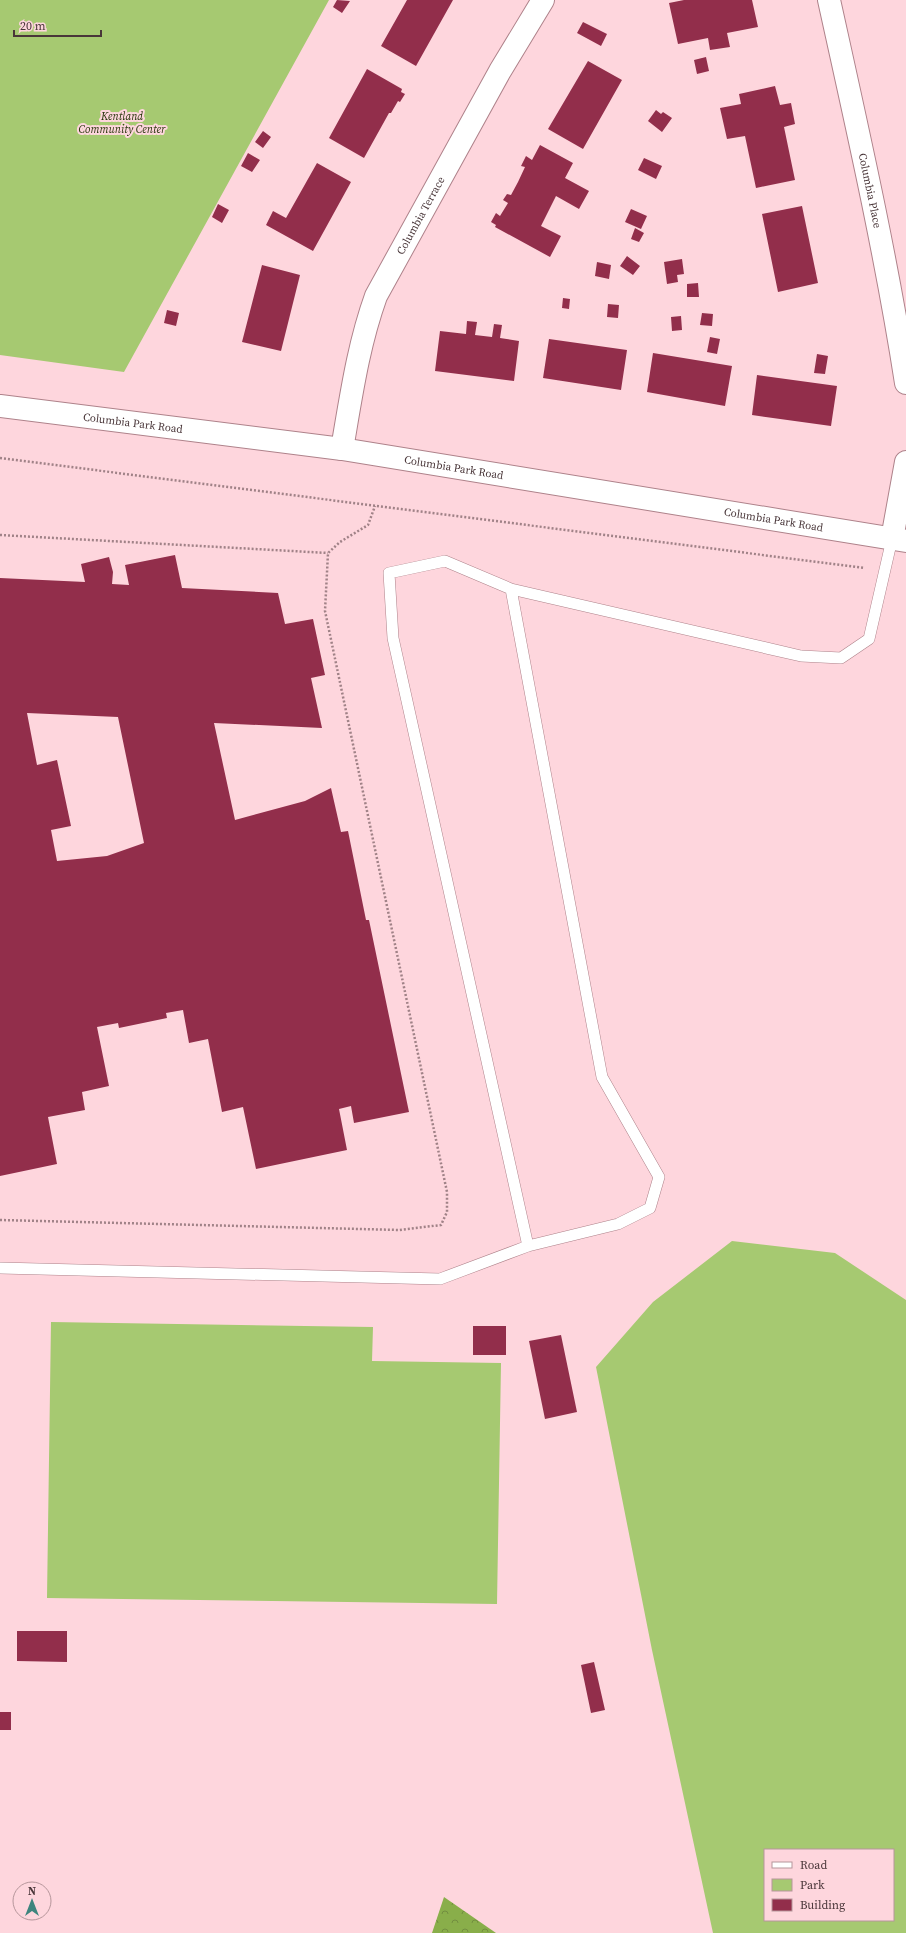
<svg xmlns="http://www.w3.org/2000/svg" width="906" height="1933" font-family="'Source Serif 4',serif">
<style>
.forest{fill:url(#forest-crowns)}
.park{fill:#a6c971;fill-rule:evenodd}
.building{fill:#922e4b;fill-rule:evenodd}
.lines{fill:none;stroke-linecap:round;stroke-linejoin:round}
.service-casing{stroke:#ae828a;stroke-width:12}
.minor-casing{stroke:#ae828a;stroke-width:24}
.tertiary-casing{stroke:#ae828a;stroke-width:24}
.path{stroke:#a08287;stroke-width:2.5;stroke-dasharray:2 2;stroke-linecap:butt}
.service{stroke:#fff;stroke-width:11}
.minor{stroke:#fff;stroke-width:22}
.tertiary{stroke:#fff;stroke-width:22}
.labels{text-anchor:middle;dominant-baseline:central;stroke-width:4;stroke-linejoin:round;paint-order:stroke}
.park-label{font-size:11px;font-style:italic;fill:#26340a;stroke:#fed6dd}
.street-label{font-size:11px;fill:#493639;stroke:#fed6dd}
</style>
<defs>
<pattern id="forest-crowns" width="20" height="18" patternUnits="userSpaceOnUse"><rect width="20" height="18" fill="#89ae4a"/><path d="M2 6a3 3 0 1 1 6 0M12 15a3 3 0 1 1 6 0" fill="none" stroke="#728e3f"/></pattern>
</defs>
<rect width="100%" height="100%" fill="#fed6dd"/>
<path class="forest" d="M444,1897L496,1933H432Z"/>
<path class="park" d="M0,0H329L124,372L0,355Z
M732,1241L835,1253L906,1300V1933H713L652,1650L596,1367L653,1302ZM765,1850H893V1920H765Z
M51,1322L373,1327L372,1361L501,1363L497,1604L47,1598Z"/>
<path class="building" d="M337,0L350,1L342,13L333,7Z
M407,0H453L416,66L381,46Z
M684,0H752L758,27L727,33L730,47L710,50L708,38L678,44L669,3Z
M583,22L607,34L601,46L577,33Z
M706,57L709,71L697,74L694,60Z
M588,61L622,80L583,149L548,129Z
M367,69L402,89L401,92L405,94L400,102L398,101L391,113H389L364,158L329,138Z
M775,86L780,105L791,103L795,124L784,127L795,180L756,188L745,136L727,139L720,108L741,104L739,94Z
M656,110L661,114L663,112L672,118L662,132L648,121Z
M263,131L271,137L263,148L255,142Z
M540,145L573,163L565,178L589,191L579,209L556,196L541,226L561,236L550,257L495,227L496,225L491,222L496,213L500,216L508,203L503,200L507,194L511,195L518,182L525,167L521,166L526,156L532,160Z
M248,153L260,160L252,172L241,166Z
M644,158L662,166L656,179L638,170Z
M317,163L351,182L313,251L266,225L273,211L286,218Z
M218,204L229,210L222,223L212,217Z
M802,206L818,283L778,292L762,214Z
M631,209L647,216L641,229L625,222Z
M635,228L644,233L639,242L631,239Z
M627,256L640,266L633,275L620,266Z
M682,259L684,274L677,275L678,282L667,284L664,262Z
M597,262L611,265L609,279L595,276Z
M262,265L300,275L281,351L242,342Z
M698,283L699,297H687V284Z
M563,298L570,299L569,309L562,308Z
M608,304L619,305L618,318L607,317Z
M167,310L179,313L176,326L164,323Z
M702,313L713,314L712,326L700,325Z
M681,316L682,330L672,331L671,317Z
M467,321L477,322L475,335L492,337L494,324L502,325L500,338L519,341L514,381L435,371L440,331L466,334Z
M710,337L720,339L717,354L707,352Z
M549,339L627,350L621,390L543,378Z
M653,353L732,366L725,406L647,392Z
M817,354L828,356L825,374L814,373Z
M757,375L837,386L831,426L752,415Z
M175,555L182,588L278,593L285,624L313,619L325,675L311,678L322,728L214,723L235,820L305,801L331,788L341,832L348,831L366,920H369L409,1112L354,1123L351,1106L339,1109L347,1150L256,1169L243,1107L222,1112L208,1039L189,1043L183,1010L166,1013L167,1018L119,1028L118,1023L97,1027L109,1086L82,1092L85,1110L48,1117L57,1164L0,1176V578L85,582L81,564L109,557L113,572L112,584L129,585L125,565ZM27,713L118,717L144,843L107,856L57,861L51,830L71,826L57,760L37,765Z
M473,1326H506V1355H473Z
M561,1335L577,1412L545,1419L529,1341Z
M17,1631H67V1662L17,1661Z
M594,1662L605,1710L591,1713L581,1665Z
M0,1712H11V1730H0Z"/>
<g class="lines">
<g class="service-casing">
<path id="service" d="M511,589L602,1077L659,1177L650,1208L618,1224L528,1246
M0,1268L440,1279L528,1246L393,638L389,573L445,561L511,589L801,656L841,658L869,639L892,539"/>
</g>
<g class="minor-casing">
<g id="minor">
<path id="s1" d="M342,449C351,397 358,346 376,296L500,71L543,0"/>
</g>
</g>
<g class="tertiary-casing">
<g id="tertiary">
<path id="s2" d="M829,0C857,127 886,254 906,383"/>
<path id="s3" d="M0,406L342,449L906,541"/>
<path d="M892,539L906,462"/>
</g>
</g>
<path class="path" d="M0,458L865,568
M0,535L328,553
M0,1220L399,1230L441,1225L447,1212V1192L325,611L328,553L340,542L368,525L375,506"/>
<use href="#service" class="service"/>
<use href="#minor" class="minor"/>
<use href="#tertiary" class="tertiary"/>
</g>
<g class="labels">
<g class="park-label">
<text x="122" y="116">Kentland<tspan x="122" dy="13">Community Center</tspan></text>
</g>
<g class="street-label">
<text stroke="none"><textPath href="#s2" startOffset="195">Columbia Place</textPath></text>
<text stroke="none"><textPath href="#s1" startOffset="249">Columbia Terrace</textPath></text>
<text stroke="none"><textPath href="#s3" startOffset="134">Columbia Park Road</textPath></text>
<text stroke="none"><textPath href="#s3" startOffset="458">Columbia Park Road</textPath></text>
<text stroke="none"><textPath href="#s3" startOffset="782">Columbia Park Road</textPath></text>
</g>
</g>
<rect x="764" y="1849" width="130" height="72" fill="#fed6dd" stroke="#b6969b"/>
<rect x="772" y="1862" width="20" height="6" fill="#ffffff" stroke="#b6969b"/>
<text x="800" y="1869" font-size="12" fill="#493639">Road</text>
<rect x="772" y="1879" width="20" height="12" fill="#a6c971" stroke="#b6969b"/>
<text x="800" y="1889" font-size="12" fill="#493639">Park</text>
<rect x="772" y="1899" width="20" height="12" fill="#922e4b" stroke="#b6969b"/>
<text x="800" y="1909" font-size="12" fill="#493639">Building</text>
<g transform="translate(32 1901)"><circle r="19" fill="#fed6dd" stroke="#b6969b"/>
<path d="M0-3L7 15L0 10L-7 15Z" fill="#3e857e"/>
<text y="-6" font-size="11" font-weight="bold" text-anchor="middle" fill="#493639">N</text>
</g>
<path d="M14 30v6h87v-6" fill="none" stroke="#493639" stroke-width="2"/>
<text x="20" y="30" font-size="12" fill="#493639" stroke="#fed6dd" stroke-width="3" paint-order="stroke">20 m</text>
</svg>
